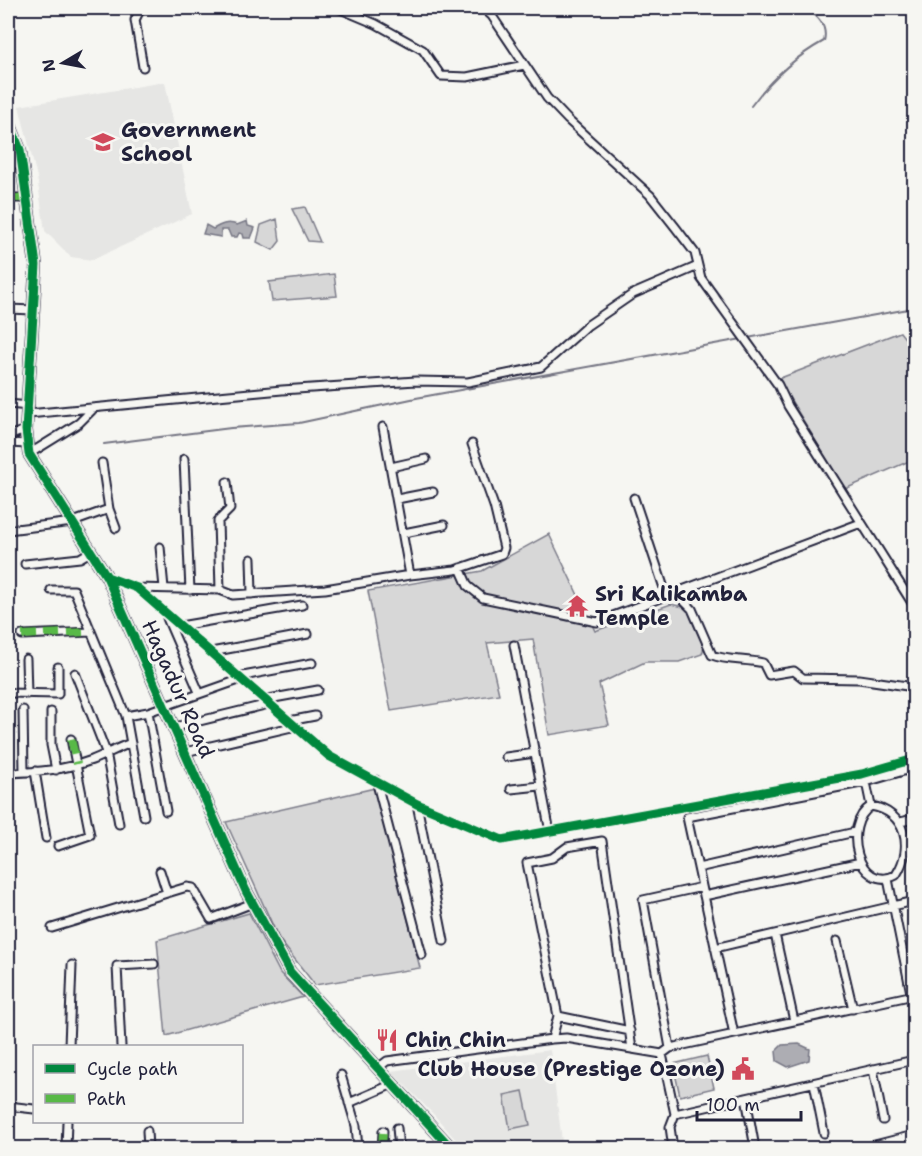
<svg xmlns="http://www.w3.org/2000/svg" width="922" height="1156" font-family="'Shantell Sans',sans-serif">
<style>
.built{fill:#e6e6e4}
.green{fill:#d7d7d7;stroke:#7c7c89;stroke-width:1.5}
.water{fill:#adadb3;stroke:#757583;stroke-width:1.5}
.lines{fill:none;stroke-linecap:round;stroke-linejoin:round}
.stream{stroke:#757583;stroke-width:2}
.street-casing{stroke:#22223b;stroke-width:11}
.secondary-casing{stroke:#22223b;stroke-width:14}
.street{stroke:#f6f6f2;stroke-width:7}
.secondary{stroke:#f6f6f2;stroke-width:9}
.quiet{stroke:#58b947;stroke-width:8;stroke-dasharray:15 8;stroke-linecap:butt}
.cycleway-casing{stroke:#f6f6f2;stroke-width:13}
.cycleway{stroke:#00873e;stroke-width:9}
.labels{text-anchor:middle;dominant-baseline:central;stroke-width:6;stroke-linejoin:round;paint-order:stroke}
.poi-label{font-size:21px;font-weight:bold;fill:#22223b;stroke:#f6f6f2;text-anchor:start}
.street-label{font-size:21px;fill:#22223b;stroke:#f6f6f2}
</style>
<rect width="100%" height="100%" fill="#f6f6f2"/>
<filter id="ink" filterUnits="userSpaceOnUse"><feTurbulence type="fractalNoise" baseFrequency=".0167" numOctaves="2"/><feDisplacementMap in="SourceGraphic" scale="12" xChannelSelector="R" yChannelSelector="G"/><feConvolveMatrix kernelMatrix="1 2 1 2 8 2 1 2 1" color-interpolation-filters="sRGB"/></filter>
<g filter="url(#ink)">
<path class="built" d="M165,82L192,214L92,260L71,257L45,231L37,177L19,106Z
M550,1050L563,1148H463L435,1116L391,1071Z"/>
<path class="green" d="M305,207L320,242L308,241L292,209Z
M277,219L280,241L273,250L257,242L261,225Z
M334,274L337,296L272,301L269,282Z
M900,332L907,341L914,339V459L845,489L778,379Z
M549,534L595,631L671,604L687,608L704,647L702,654L679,662H645L599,684L609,725L549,735L533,639L487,643L499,694L391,711L368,591L482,571Z
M375,788L420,968L315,985L279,939L226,822Z
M249,913L280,973L303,997L166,1036L157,940Z
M707,1056L714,1088L680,1096L673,1064Z
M523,1091L530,1125L510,1129L504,1095Z"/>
<path class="water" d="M247,221L248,226L255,228L251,238H244L243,234L239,233L237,237H231L228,230H221V237L203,234L206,225L213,229C220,225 227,221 237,225Z
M799,1044L810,1049L809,1060L788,1067L777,1061L776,1051L782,1045Z"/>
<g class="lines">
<path class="stream" d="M751,106C771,79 795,57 824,41C828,26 818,17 807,8
M104,444L231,428L299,423L416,398L914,308"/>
<g class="street-casing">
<path id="street" d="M141,8L135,20L143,67
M338,8L376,24L423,50L441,76L467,77L524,65
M483,8L492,16L547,98L568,120L650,195L676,228L695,253L701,278L778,385L788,406L914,606
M8,165L21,163
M8,198H27
M8,309L34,310
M8,404L29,406
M28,414L282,390L416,381L468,382L541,367L588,325L633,294L698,266
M8,436L26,430
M8,443L28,444
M29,454L79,423L93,409
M184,459L190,590
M391,467L426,459
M634,498L667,597
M397,499L433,492
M109,509L116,528
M8,530L73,522L109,509L102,463
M404,533L444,525
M160,547L164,588
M251,559L252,594
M25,564L80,558L90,552
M460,568L468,586L483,598L597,622L861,523
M410,575L455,570L502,554L504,548L494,506L472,444
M107,577L137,588L329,756L417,804L502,840L862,774L914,759
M137,588L220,590L218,521L230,509L227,482
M51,590H74L126,716L144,816
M220,590L233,595L325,589L410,575L383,427
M676,593L692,609L712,655C727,661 746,659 763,663L769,675L794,671L803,678L859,679L914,687
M167,618L199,692
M180,626L302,605
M22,635L91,632
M514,645L550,832
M211,652L308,634
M26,659L27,694
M75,673L106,752L119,824
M8,693L58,694V667
M263,700L318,690
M23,710L24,772
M51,712V745L56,770
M148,712L166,811
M126,716L148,712L236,681L243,676L312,663
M289,721L315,716
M175,727L269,704
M185,752L296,726
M506,757L535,753
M35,771L46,838
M8,773C36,772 65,770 92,760C105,755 117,748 131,743
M376,780L422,955
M866,782L914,768
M511,789L540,786
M417,804L444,941
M871,806C906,812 914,847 896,875C858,894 841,825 871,806Z
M900,822L914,819
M8,832L11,773
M58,846L90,835L71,739
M698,868L855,832
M160,871L167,893
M888,879L914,1008
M704,896L861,862
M52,928L187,887L193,888L211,919L253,903
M775,934L794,1021
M837,941L853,1009
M715,948L914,901
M558,1016L630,1031
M734,1034L687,817L866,782L871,806
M552,1039L558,1016L527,863L552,858L567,847L602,841L632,1049
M69,1046L72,965
M121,1046L117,966L154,964
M670,1048L643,900L702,887
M662,1054L675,1114
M378,1068L387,1061L552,1039L566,1038L662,1054L670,1048L914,995
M873,1069L883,1120
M341,1075L356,1126L358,1148
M814,1083L824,1133
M746,1098L755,1148
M349,1103L393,1084
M8,1106L34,1109
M675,1114L914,1060
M397,1128L399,1148
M147,1131L148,1148
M66,1148L67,1122
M382,1148L383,1131
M673,1148L670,1127L675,1114
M863,1148L914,1135"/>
</g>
<g class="secondary-casing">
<path id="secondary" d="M8,120L20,150L36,265L26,430L29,454L107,577L246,891L290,972L451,1148"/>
</g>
<use href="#street" class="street"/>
<use href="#secondary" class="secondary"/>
<path class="quiet" d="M8,198H27
M22,635L91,632
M71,739L77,764
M382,1148L383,1131"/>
<g class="cycleway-casing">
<path id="cycleway" d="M8,120L20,150L36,265L26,430L29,454L107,577L246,891L290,972L451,1148
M107,577L137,588L329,756L417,804L502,840L862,774L914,759"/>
</g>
<use href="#cycleway" class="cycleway"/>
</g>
</g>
<defs>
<g id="school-bare" transform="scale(1.8)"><path d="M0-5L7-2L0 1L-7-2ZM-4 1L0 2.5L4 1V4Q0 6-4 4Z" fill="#d1495b" stroke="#f6f6f2" stroke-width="2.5" paint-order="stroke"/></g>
<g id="temple-bare" transform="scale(1.8)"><path d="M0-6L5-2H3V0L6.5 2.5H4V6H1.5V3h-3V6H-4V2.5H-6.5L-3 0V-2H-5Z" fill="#d1495b" stroke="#f6f6f2" stroke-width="2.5" paint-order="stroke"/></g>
<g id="restaurant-bare" transform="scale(1.8)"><path d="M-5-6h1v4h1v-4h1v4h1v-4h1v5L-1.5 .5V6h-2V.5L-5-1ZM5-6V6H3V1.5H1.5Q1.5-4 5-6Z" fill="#d1495b" stroke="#f6f6f2" stroke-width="2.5" paint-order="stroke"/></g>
<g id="civic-bare" transform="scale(1.8)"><path d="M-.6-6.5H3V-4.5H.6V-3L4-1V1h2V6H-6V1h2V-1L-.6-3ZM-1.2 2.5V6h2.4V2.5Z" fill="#d1495b" stroke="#f6f6f2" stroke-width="2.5" paint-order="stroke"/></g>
</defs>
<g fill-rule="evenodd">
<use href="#school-bare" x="103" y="142"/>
<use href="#temple-bare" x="577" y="606"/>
<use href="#restaurant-bare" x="387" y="1040"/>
<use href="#civic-bare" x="743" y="1069"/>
</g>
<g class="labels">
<g class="poi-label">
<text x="121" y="130">Government<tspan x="121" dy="24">School</tspan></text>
<text x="595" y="594">Sri Kalikamba<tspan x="595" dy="24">Temple</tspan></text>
<text x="405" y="1040">Chin Chin</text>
<text x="725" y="1069" text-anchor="end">Club House (Prestige Ozone)</text>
</g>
<g class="street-label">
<text transform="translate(178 689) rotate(66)">Hagadur Road</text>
</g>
</g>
<rect width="922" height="1156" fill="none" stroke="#f6f6f2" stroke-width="30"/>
<rect x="15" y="15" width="892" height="1126" fill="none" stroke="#22223b" stroke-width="2" filter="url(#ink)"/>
<rect x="33" y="1045" width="210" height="78" fill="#f6f6f2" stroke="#a1a1a9" stroke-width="1.5"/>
<rect x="45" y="1064" width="30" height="9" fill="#00873e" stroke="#a1a1a9" stroke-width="1.5"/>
<text x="87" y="1075" font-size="18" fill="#22223b">Cycle path</text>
<rect x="45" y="1094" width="30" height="9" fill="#58b947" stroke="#a1a1a9" stroke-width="1.5"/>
<text x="87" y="1105" font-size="18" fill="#22223b">Path</text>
<g transform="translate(63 63) rotate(260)" stroke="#f6f6f2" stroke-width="4.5" paint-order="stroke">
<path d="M0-4.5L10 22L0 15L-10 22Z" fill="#22223b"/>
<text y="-9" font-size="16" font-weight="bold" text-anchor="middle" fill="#22223b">N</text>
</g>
<path d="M697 1111v9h104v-9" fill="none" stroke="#22223b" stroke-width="3"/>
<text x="706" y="1111" font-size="18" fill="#22223b" stroke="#f6f6f2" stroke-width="4.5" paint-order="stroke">100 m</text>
</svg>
